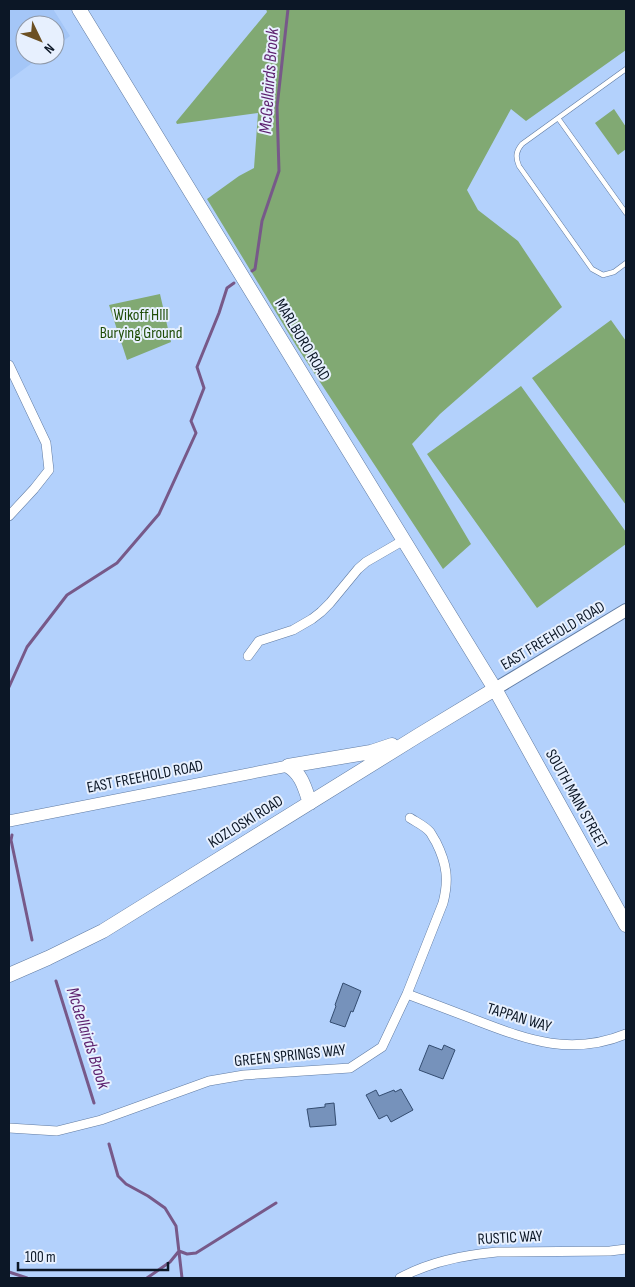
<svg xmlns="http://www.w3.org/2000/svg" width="635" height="1287" font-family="'Sofia Sans Condensed',sans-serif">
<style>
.built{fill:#a4c6f7}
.green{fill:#81a973}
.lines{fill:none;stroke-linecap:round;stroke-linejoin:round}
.stream{stroke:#775989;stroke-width:3}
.building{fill:#7692bb;stroke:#334c70}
.service-casing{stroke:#607ba2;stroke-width:5.5}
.minor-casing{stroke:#607ba2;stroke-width:10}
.tertiary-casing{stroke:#607ba2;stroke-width:12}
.secondary-casing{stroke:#607ba2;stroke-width:14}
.primary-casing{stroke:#607ba2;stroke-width:15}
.service{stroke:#fff;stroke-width:4.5}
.minor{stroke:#fff;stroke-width:9}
.tertiary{stroke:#fff;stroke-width:11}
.secondary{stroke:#fff;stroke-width:12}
.primary{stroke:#fff;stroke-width:14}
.labels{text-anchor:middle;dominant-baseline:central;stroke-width:4;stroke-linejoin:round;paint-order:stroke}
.park-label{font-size:16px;fill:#1f4d07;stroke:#e7f0fe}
.street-label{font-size:16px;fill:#0c1726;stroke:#e7f0fe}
.water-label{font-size:18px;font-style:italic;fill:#5e226f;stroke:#e7f0fe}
</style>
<rect width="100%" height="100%" fill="#b3d1fc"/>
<path class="built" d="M9,9H53L70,36L55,47V25H25V55H43L9,80Z"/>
<path class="green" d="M266,9H626V50L526,121L511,109L467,190L478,210L518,241L562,307L440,414L412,444L471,544L443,569L297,347L207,199L239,176L254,168L258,113L177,124L176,122L267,12Z
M614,109L626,127V149L618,155L595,123Z
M160,294L171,342L127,360L109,305Z
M611,320L626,341V505L532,378Z
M521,386L626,532V544L537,608L427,454Z"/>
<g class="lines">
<path class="stream" d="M252,271L255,269L262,221L279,171L277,107L288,9
M9,687L27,647L67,595L117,563L159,514L196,433L191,421L204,388L197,367L219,313L227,288L234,283
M12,835L11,840L32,940
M56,981L94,1103
M109,1144L118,1176L126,1184L148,1196L165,1208L176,1226L182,1278
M9,1272L27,1278
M147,1278L170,1262L179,1251L187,1254L196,1253L276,1203"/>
</g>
<path class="building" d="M343,983L361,991L353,1012L351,1011L345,1027L330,1022L336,1006L335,1005Z
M429,1045L442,1050L444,1045L455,1050L443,1079L419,1070Z
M401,1089L413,1110L391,1122L387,1115L379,1119L366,1095L376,1090L379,1096L394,1090L395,1092Z
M334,1103L336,1125L310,1127L307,1109L325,1107V1104Z"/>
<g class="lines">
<g class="service-casing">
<path id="service" d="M626,69L522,144C516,151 515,157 519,166L592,269L603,275L614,272L626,263
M558,118L626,213"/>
</g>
<g class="minor-casing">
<path id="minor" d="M9,365L46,443L49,470L34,489L9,516
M248,656L259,641L293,630L312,619L321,612L330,603L358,569L366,562L404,540
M407,994C431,1003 455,1012 478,1021C530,1041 572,1056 626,1034
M9,1128L57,1131L101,1120L209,1081L244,1075L350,1068L382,1047L407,994L443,903C449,880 447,864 436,842C434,839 432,835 430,832C425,826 416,822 410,818
M400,1278C429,1262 463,1255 497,1252L610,1251L626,1249"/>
</g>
<g class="tertiary-casing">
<path id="tertiary" d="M9,821L288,766"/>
</g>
<g class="secondary-casing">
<path id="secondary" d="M495,689L626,610"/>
</g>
<g class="primary-casing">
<path id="primary" d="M79,9L322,407L495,689L626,925
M288,766L371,752L392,745
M288,766C302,774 305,789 310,803
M9,975L48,958L103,931L419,735L495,689"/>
</g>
<use href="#service" class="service"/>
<use href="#minor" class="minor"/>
<use href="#tertiary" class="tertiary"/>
<use href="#secondary" class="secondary"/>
<use href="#primary" class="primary"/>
</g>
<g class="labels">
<g class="park-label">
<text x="141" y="315">Wikoff HIll<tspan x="141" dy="18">Burying Ground</tspan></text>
</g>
<g class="street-label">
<text transform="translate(302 340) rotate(59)">MARLBORO ROAD</text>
<text transform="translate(553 636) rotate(-31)">EAST FREEHOLD ROAD</text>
<text transform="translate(145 777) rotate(-11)">EAST FREEHOLD ROAD</text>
<text transform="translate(576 799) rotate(61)">SOUTH MAIN STREET</text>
<text transform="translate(246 822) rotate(-32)">KOZLOSKI ROAD</text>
<text transform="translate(519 1018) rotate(17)">TAPPAN WAY</text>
<text transform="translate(290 1056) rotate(-6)">GREEN SPRINGS WAY</text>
<text transform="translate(510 1238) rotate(-3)">RUSTIC WAY</text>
</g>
<g class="water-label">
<text transform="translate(269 81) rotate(-86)">McGellairds Brook</text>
<text transform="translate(88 1038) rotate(72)">McGellairds Brook</text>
</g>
</g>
<rect width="635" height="1287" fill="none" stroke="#0c1726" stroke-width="20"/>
<g transform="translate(40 40) rotate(133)"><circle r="24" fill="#e7f0fe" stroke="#8f99a8"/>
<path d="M0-4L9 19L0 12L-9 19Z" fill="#6c5023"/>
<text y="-8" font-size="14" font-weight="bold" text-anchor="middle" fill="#0c1726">N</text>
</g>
<path d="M18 1262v8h150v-8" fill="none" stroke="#0c1726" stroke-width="2.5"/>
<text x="25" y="1262" font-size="15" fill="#0c1726" stroke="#e7f0fe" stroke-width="4" paint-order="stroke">100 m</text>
</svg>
